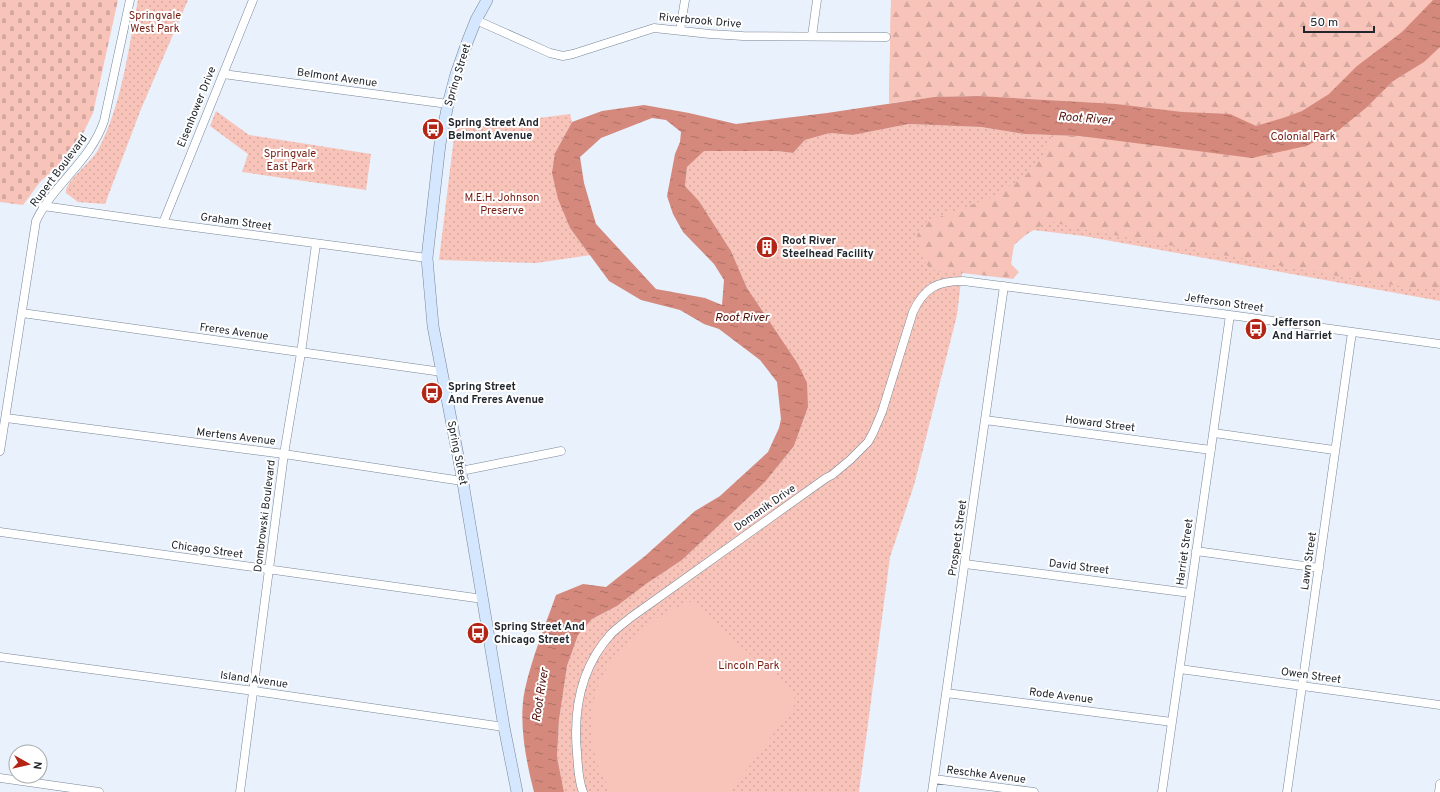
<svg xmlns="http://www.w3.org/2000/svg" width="1440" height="792" font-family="Overpass,sans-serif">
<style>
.green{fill:url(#green-dots)}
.forest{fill:url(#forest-firs)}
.cemetery{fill:url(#cemetery-stones)}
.pitch{fill:#f8c3b9}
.water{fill:url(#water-ripples);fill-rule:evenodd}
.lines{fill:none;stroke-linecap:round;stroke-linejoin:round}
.minor-casing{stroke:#798696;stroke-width:9}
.secondary-casing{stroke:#798696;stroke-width:12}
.minor{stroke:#fff;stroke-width:8}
.secondary{stroke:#d5e7fe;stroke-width:11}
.labels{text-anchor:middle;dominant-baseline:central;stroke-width:4;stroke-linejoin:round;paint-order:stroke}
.park-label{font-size:11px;fill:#761c11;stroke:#fff}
.street-label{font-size:11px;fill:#22272e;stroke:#fff}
.poi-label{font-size:11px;font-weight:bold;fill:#22272e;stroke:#fff;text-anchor:start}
.water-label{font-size:12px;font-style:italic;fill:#551009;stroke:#fff}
</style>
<defs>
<pattern id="green-dots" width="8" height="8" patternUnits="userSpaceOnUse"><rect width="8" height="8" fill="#f8c3b9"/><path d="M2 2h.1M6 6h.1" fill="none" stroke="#d4a89f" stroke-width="1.8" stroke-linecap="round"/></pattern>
<pattern id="forest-firs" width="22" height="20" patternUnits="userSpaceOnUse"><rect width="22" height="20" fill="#f8c3b9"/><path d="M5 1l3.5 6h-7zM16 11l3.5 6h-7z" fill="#d4a89f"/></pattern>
<pattern id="cemetery-stones" width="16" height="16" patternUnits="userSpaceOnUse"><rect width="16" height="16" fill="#f8c3b9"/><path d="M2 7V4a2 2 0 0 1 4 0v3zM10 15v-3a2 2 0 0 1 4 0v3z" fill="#d4a89f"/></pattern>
<pattern id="water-ripples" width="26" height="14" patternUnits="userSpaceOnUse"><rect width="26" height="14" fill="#d5897c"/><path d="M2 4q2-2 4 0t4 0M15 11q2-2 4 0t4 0" fill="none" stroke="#ac7066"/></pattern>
</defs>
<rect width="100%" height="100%" fill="#e8f1fc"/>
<path class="green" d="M138,0H188L141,109L105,204L78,202L66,193C64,182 91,163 98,150C122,105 128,50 138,0Z
M891,0H1440V301L1084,236L1008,227L962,273L957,315L914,485L890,557L859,792H564L557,757L559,720L567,666L578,635L592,619L617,606L646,584L682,560L765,482L794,446L808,407L798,364L747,288L731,251L699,201L685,186L687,167L704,150L777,151L793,153L805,140L830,133L853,135L909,124L981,127L1024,134L1080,136L1099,103L979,96L934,97L889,103Z
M216,111L249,135L371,154L366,190L242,172L248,154L210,126Z
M570,114L572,122L555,153L570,228L591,255L536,263L439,260L455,129Z"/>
<path class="forest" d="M891,0H1433L1402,32L1357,66L1329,94L1302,111L1283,118L1256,126L1229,114L1182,112L1116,104L979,96L934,97L889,103Z
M1440,47V281L1438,287L1412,288L1337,276L1076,228L1049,221L1027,234L1014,245L1011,264L1019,272L1013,279L962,273L940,272L929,268L921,254L917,235L926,222L992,197L1025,176L1043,155L1052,135L1080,136L1140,143L1252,158L1306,146L1339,129L1367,107L1393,81L1424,62Z"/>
<path class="cemetery" d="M0,0H118L93,113L74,152L40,182L23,205L0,202Z"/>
<path class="pitch" d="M692,601L794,695V706L730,792H613C598,774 593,755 592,733C591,722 591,710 594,699C603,662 632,634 664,614C672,609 683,605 692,601Z"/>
<path class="water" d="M1433,0H1440V47L1424,62L1393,81L1367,107L1339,130L1306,146L1252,158L1080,136L1024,134L981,127L909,124L853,135L830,133L805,140L793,153L777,151H704L687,167L685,186L699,201L731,251L747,288L798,364L807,383L808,407L794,446L765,482L682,560L646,584L617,606L592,619L578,635L567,666L559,720L557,757L564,792H534C526,761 518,721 525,689C532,657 545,626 556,595L583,584L606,587L645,556L695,511L720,496L768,452L779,428L781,419L777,382L760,360L719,329L704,324L680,310L641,300L609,281L570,228L558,199L552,173L555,153L572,122L602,111L644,105L689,113L736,124L827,113L934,97L979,96L1116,104L1182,112L1230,114L1256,126L1283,118L1302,111L1329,94L1357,66L1402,32ZM652,118L666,120L681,132L680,142L675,154L667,196L673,214L683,232L714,264L724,280L722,305L705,298L656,289L596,224L584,183L580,157L601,138Z"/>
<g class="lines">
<g class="minor-casing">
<path id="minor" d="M476,20L550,53L563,56L573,54L654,28L710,34L743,36L886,37
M680,30L685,0
M812,36L817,0
M223,74L448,104
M43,206L163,223L427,258
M163,223L253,0
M22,313L442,372
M6,418L284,454L462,481
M985,420L1211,450
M1214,433L1334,450
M0,451L36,221C54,183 90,162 104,121L130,0
M461,471L561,451
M0,532L483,599
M1196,551L1319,568
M965,564L1190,593
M0,657L254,691L504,727
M1180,669L1440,705
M946,693L1172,722
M0,778L99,792
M934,779L1034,792
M240,792L284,454L301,353L316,244
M583,792C578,780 578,765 577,753C573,709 581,667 611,634C617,628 624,623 630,618L826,478L832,475L850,460L868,442L873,433L882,412L913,312C924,288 937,281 963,281L1230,315L1440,344
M932,792L1004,286
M1162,792L1230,315
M1287,792L1352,332
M1439,792L1440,784"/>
</g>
<g class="secondary-casing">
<path id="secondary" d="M487,0L476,20L468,40L456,74L448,104L440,144L427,258L433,326L461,471L504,727L517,792"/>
</g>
<use href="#minor" class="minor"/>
<use href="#secondary" class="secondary"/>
</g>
<defs>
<g id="bus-disc" transform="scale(1.15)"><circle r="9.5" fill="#b32516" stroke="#fff"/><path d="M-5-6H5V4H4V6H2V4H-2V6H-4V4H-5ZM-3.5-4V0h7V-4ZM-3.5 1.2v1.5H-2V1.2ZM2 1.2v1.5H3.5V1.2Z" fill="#fff"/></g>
<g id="building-disc" transform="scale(1.15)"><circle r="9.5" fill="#b32516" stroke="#fff"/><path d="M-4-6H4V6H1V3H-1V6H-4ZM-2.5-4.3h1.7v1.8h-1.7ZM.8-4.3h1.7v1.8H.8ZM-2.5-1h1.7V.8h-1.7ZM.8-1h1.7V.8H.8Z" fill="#fff"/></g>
</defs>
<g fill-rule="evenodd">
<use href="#bus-disc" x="433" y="129"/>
<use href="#building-disc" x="767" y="247"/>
<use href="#bus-disc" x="1256" y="329"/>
<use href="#bus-disc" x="432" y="393"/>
<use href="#bus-disc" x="478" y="633"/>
</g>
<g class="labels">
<g class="park-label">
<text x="155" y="16">Springvale<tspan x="155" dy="13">West Park</tspan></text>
<text x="1303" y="137">Colonial Park</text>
<text x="290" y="154">Springvale<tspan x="290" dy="13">East Park</tspan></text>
<text x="502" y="198">M.E.H. Johnson<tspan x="502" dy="13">Preserve</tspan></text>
<text x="749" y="666">Lincoln Park</text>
</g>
<g class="street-label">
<text transform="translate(700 21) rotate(5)">Riverbrook Drive</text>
<text transform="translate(458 75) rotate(-73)">Spring Street</text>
<text transform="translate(337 78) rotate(8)">Belmont Avenue</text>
<text transform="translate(197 107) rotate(-68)">Eisenhower Drive</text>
<text transform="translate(59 171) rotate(-53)">Rupert Boulevard</text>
<text transform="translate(236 222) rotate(8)">Graham Street</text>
<text transform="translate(1224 303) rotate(8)">Jefferson Street</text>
<text transform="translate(234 332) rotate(8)">Freres Avenue</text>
<text transform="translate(1100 424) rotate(7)">Howard Street</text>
<text transform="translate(236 437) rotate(7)">Mertens Avenue</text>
<text transform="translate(457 453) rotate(79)">Spring Street</text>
<text transform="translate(765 508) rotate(-35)">Domanik Drive</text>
<text transform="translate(265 516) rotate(-83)">Dombrowski Boulevard</text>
<text transform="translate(958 538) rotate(-82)">Prospect Street</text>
<text transform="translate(207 550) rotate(8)">Chicago Street</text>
<text transform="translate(1185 552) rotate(-82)">Harriet Street</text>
<text transform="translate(1309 561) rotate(-82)">Lawn Street</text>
<text transform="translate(1079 567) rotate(7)">David Street</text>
<text transform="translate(1311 676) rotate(8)">Owen Street</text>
<text transform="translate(254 680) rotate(8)">Island Avenue</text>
<text transform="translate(1061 696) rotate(7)">Rode Avenue</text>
<text transform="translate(986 775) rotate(7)">Reschke Avenue</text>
</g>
<g class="poi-label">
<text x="448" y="123">Spring Street And<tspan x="448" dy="13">Belmont Avenue</tspan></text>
<text x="782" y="241">Root River<tspan x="782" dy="13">Steelhead Facility</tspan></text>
<text x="1272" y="323">Jefferson<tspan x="1272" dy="13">And Harriet</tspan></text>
<text x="448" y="387">Spring Street<tspan x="448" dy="13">And Freres Avenue</tspan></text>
<text x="494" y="627">Spring Street And<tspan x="494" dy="13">Chicago Street</tspan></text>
</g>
<g class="water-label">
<text transform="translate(1085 119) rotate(4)">Root River</text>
<text x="742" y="318">Root River</text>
<text transform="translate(541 695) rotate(-81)">Root River</text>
</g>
</g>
<g transform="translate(28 764) rotate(98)"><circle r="19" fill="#ffffff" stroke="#a7a9ab"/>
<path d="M0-3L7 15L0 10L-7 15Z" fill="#b32516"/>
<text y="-6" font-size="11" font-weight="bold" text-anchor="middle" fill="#22272e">N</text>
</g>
<path d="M1304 26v6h70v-6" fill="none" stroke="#22272e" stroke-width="2"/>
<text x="1310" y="26" font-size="12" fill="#22272e" stroke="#ffffff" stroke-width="3" paint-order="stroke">50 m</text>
</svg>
